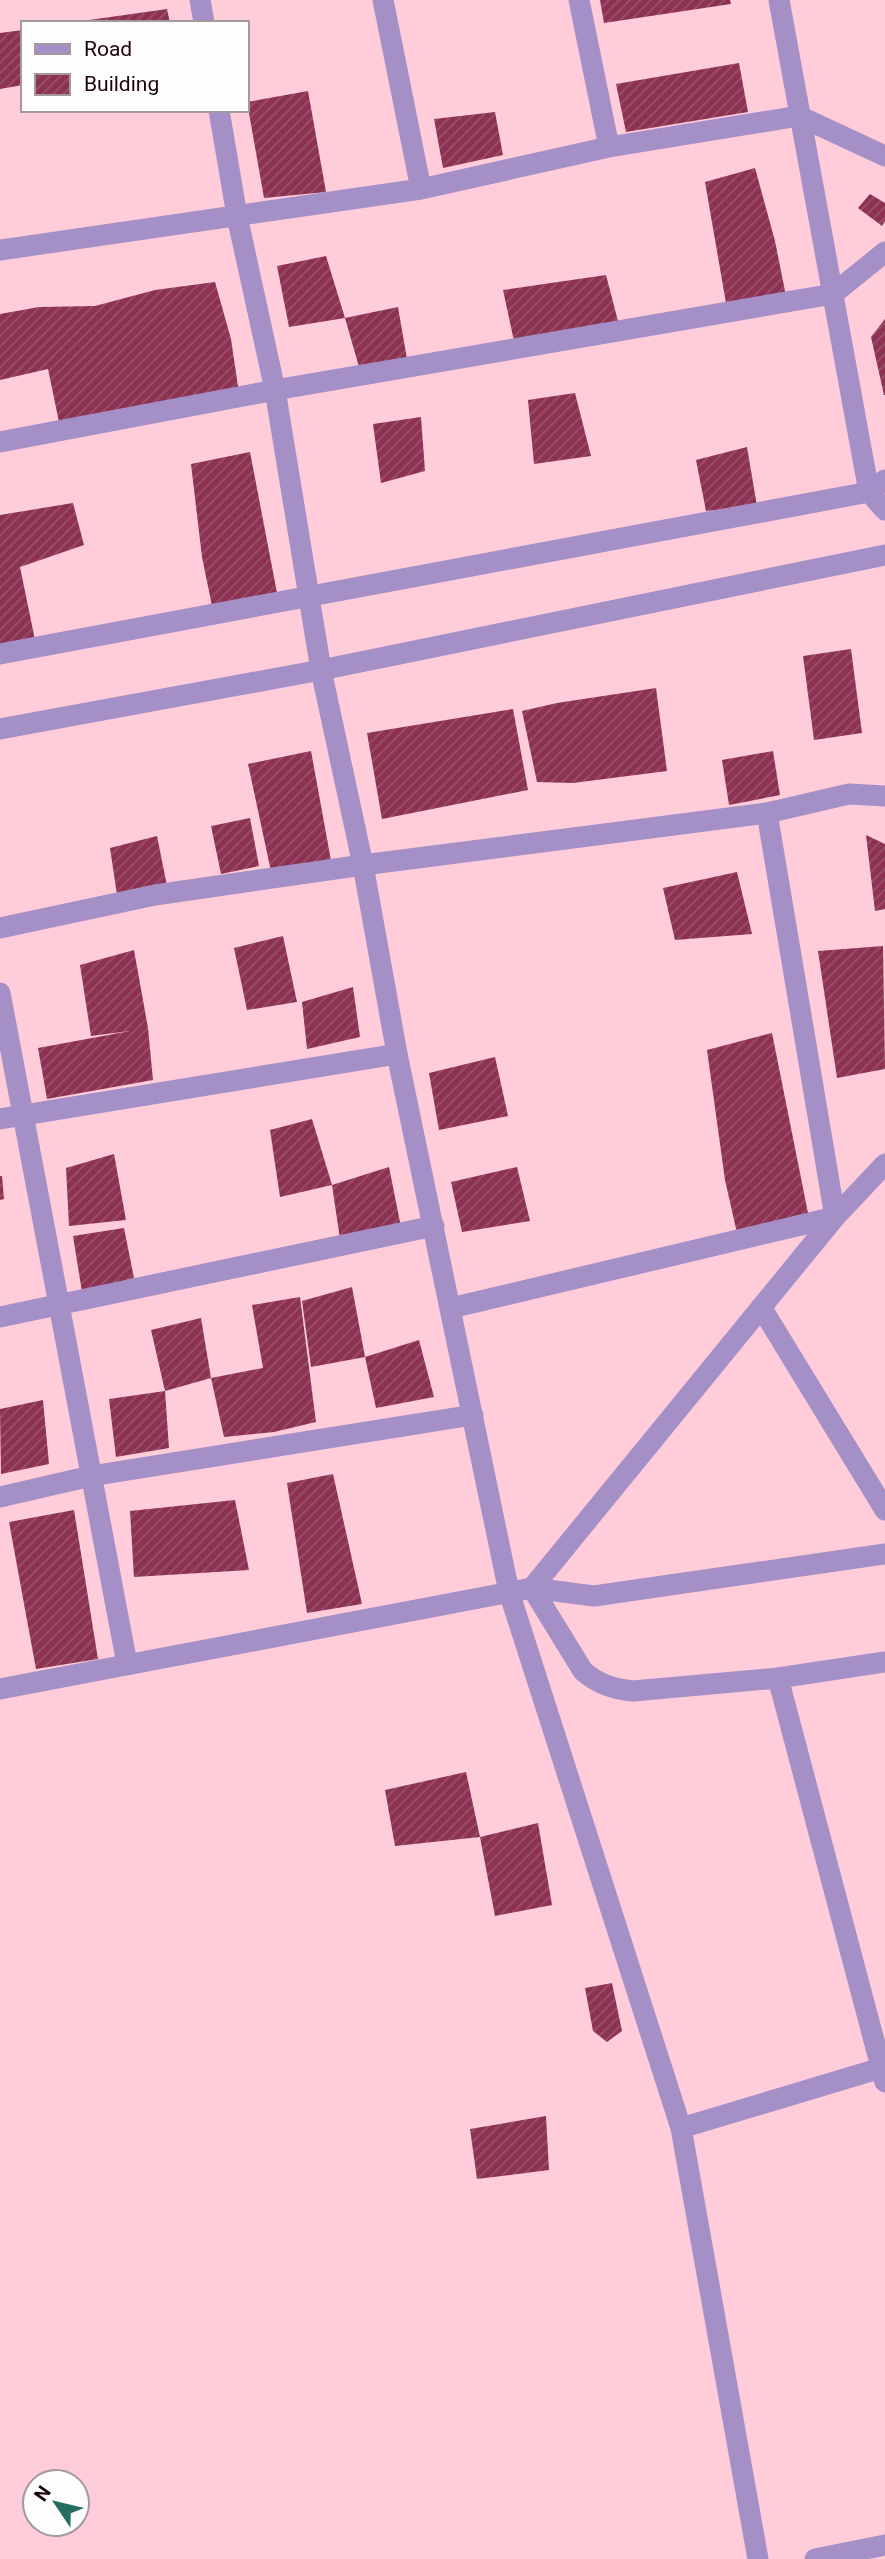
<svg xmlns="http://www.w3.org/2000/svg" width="885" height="2559" font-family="Roboto,sans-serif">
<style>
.building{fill:url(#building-hatch)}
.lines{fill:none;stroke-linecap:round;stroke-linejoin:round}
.street{stroke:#a48fc7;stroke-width:21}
</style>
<defs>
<pattern id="building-hatch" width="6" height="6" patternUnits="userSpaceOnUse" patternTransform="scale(1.75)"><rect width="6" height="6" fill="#8d3253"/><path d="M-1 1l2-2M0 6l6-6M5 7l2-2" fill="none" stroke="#98526c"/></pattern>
</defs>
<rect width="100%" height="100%" fill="#ffccd9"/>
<path class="building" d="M600,0H730L731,4L604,23Z
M167,9L170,23H82V21Z
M23,30V85L0,89V33Z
M739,63L748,112L626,132L616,84Z
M308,91L326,192L264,198L247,102Z
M495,112L503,155L443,168L434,119Z
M755,168L775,241L786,296L726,303L705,182Z
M870,194L885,203V221L882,226L858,208Z
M326,256L345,318L289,327L277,266Z
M606,275L619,325L514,341L503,290Z
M215,282L231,339L239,393L60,427L48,369L0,380V314L39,307L95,306L155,290Z
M398,307L407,359L359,367L345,318Z
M885,319V395H884L871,337Z
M575,393L591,456L534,464L528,400Z
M421,417L425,471L381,483L373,424Z
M747,447L757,506L706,511L696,460Z
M250,452L278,598L212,606L202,557L191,464Z
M73,503L84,545L20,567L35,640L0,647V515Z
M851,649L862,733L814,740L803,656Z
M656,688L667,771L573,783L537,782L522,711L557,703Z
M513,709L528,790L382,819L367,733Z
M311,751L332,866L272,876L248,764Z
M773,751L780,795L729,805L722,760Z
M250,818L259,866L221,874L211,826Z
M866,835L885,844V909L875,911Z
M157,836L167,886L117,895L110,848Z
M737,872L752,934L675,940L663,888Z
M283,936L297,1002L247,1010L234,948Z
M883,946L885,1069L837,1078L818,951Z
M134,950L148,1028L153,1080L47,1099L38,1048L130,1031L91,1036L80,965Z
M353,987L360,1037L307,1049L302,1002Z
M772,1033L809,1218L737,1233L725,1180L707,1050Z
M495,1057L508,1116L439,1130L429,1073Z
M312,1119L332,1185L389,1167L401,1227L340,1239L332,1185L280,1197L270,1130Z
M114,1154L126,1220L69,1226L66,1168Z
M517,1167L530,1221L462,1232L451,1182Z
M0,1176H2L4,1199L0,1200Z
M124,1228L134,1278L82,1292L73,1236Z
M352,1287L365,1357L419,1340L434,1397L376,1408L365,1357L311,1367L302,1301Z
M300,1297L316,1422L274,1432L224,1437L211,1378L263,1368L252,1305Z
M201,1318L211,1378L165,1391L151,1330Z
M165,1391L169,1448L116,1457L109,1399Z
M43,1400L49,1464L1,1474L0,1409Z
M333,1474L362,1604L307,1613L287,1483Z
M235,1500L249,1570L134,1577L130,1511Z
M74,1510L98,1659L36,1669L9,1522Z
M466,1772L480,1837L395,1846L385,1790Z
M538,1823L552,1905L495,1916L480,1837Z
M612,1983L622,2031L607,2042L593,2031L585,1988Z
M546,2116L549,2170L477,2179L470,2129Z"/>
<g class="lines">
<path class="street" d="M200,0L204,23
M383,0L421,189
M579,0L609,147
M779,0L869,492L885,510
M219,110L237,216L275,390L321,670L363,865L397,1054L509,1592L681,2128L758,2559
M0,250L421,189L609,147L799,116L885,156
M0,442L275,390L833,294L885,252
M0,654L869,492L885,480
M0,729L321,670L885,555
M0,928L155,895L363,865L767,813L849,794L885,796
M0,993L127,1664
M0,1119L397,1054
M761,1307L885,1510
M451,1308L835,1217L767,813
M0,1317L434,1226
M0,1497L91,1476L473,1415
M532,1588L835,1217L885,1164
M532,1588L583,1671C598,1684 613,1689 633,1691L778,1678L885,1662
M778,1678L885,2082
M0,1689L532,1588L594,1596L885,1554
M681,2128L881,2068
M815,2559L885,2545"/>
</g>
<rect x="21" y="21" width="228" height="91" fill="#fdfdfd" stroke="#a3999c" stroke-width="2"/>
<rect x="35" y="44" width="35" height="10" fill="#a48fc7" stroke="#a3999c" stroke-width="2"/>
<text x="84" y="56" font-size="21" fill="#1b030a">Road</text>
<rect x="35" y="74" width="35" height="21" fill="url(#building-hatch)" stroke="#a3999c" stroke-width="2"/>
<text x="84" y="91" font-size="21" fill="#1b030a">Building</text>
<g transform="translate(56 2503) rotate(305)"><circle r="33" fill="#fdfdfd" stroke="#a3999c" stroke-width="2"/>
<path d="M0-5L12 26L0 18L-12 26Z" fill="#266d62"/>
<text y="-10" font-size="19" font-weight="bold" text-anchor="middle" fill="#1b030a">N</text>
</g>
</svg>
